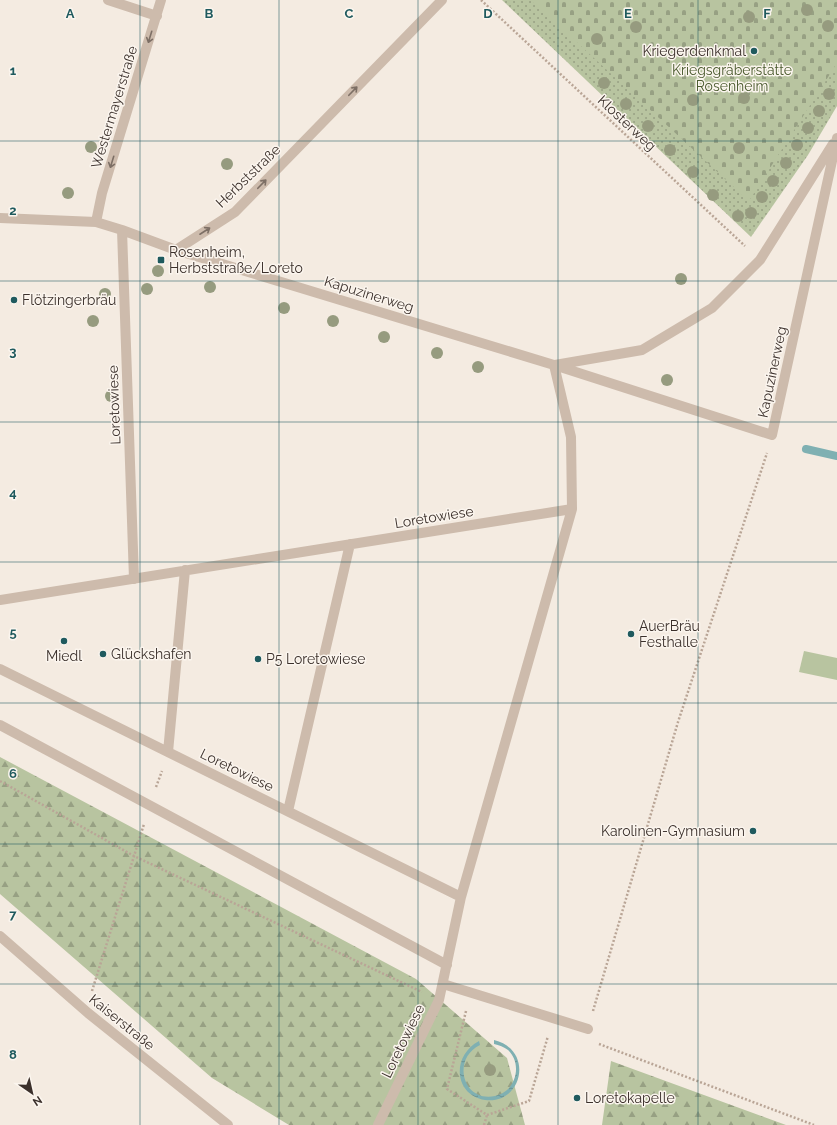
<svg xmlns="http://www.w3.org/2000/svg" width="837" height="1125" font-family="Raleway,sans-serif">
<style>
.grass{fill:url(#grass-dots)}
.forest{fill:url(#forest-firs)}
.cemetery{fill:url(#cemetery-stones)}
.garden{fill:#b8c4a0}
.water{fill:url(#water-ripples)}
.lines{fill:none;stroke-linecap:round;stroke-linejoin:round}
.stream{stroke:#7fb0b2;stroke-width:8}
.path{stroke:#b9a596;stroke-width:2.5;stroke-dasharray:2 2;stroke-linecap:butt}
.minor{stroke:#cdbbac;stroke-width:10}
.tree{fill:#969b7f}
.oneway{stroke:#7d6f65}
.grid{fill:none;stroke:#1f5a5e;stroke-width:1;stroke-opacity:0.55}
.poi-dot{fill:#1f5a5e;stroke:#fbf5ee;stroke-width:1.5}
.labels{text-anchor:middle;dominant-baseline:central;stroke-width:3;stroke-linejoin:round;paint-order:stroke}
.poi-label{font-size:14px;fill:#3b302b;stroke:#fbf5ee;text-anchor:start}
.park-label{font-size:14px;fill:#4a5a2e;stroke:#fbf5ee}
.street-label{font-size:14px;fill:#3b302b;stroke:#fbf5ee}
.grid-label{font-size:13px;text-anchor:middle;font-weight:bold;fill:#1f5a5e;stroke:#fbf5ee;stroke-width:3;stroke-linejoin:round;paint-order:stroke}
</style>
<defs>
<pattern id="grass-dots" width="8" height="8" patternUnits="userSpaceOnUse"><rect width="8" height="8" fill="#b8c4a0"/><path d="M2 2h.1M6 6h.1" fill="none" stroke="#97a083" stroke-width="1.8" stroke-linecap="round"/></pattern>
<pattern id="forest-firs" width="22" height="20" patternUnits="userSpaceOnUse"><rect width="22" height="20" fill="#b8c4a0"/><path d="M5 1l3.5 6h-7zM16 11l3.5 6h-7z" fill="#97a083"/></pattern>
<pattern id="cemetery-stones" width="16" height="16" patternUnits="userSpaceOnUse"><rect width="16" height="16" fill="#b8c4a0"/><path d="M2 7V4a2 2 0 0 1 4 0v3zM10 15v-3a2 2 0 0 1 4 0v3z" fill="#97a083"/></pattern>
<pattern id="water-ripples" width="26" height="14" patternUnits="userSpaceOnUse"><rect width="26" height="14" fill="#7fb0b2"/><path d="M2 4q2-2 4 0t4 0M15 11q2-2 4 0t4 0" fill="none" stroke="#699091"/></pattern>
</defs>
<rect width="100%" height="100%" fill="#f4ebe1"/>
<path class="grass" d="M502,0H837V106L808,155L751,237Z"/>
<path class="forest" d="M0,757L416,979L507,1058L525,1125H289L212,1078L0,894Z
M611,1061L786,1125H602Z"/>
<path class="cemetery" d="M531,0H837V63L749,201Z"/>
<path class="garden" d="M804,651L837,658V680L799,672Z"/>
<path class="water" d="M494,1040C535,1050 522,1105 485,1100C454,1095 451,1056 479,1041L480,1045C451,1059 463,1103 495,1096C516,1092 523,1064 508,1050C504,1047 499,1045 494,1044Z"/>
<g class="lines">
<path class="stream" d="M806,449L837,456"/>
<path class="path" d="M481,0L745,246
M0,781L134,856L422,992
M156,787L162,771
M92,991L144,824
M466,1011L447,1089L487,1115
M593,1011L678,722L767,453
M599,1044L814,1125
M487,1115L529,1101L548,1036
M484,1125L487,1115"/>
<path class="minor" d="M108,0L157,16
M0,218L96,222L122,230L176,250L554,365L772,435L837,138
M96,222L102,193L161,0
M122,230L134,579
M176,250L235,212L442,0
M555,365L642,350L712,308L760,260L833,144
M0,600L572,509
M0,669L461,897
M0,725L447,965
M168,752L185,570
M288,811L350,544
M0,936L88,1013L228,1125
M443,984L588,1029
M378,1125L439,1000L461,897L572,509L571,437L554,365"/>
</g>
<g class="tree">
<circle cx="807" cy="10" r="6"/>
<circle cx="749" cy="17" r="6"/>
<circle cx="828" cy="26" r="6"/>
<circle cx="636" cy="27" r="6"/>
<circle cx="597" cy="39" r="6"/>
<circle cx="604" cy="83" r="6"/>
<circle cx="829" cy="94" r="6"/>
<circle cx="744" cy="98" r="6"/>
<circle cx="693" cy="100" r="6"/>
<circle cx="626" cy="104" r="6"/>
<circle cx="819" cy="111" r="6"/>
<circle cx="648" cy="126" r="6"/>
<circle cx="808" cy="128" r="6"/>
<circle cx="797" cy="145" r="6"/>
<circle cx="91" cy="147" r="6"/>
<circle cx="739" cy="148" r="6"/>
<circle cx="670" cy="150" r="6"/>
<circle cx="786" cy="163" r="6"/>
<circle cx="227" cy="164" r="6"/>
<circle cx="693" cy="172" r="6"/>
<circle cx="773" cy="181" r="6"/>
<circle cx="68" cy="193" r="6"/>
<circle cx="713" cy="195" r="6"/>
<circle cx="762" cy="197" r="6"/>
<circle cx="751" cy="213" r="6"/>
<circle cx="738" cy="216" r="6"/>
<circle cx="158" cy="271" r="6"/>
<circle cx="681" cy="279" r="6"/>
<circle cx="210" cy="287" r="6"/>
<circle cx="147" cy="289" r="6"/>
<circle cx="105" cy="294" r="6"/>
<circle cx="284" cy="308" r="6"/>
<circle cx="93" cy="321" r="6"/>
<circle cx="333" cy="321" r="6"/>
<circle cx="384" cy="337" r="6"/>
<circle cx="437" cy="353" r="6"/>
<circle cx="478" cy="367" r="6"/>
<circle cx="667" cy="380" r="6"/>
<circle cx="111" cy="396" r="6"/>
<circle cx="490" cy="1070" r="6"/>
</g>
<defs><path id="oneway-shaft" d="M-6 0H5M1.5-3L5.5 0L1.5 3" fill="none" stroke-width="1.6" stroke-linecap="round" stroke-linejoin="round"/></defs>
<g class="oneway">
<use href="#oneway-shaft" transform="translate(150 37) rotate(107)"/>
<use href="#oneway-shaft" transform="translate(353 91) rotate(-46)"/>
<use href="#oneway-shaft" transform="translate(112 162) rotate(107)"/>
<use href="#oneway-shaft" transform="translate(262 184) rotate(-46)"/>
<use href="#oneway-shaft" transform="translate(205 231) rotate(-33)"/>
</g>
<path class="grid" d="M140,0V1125M279,0V1125M418,0V1125M558,0V1125M698,0V1125M0,141H837M0,281H837M0,422H837M0,562H837M0,703H837M0,844H837M0,984H837"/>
<g class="poi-dot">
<circle cx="754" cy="51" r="4"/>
<rect x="157" y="256" width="8" height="8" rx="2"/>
<circle cx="14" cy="300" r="4"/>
<circle cx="631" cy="634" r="4"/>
<circle cx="64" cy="641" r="4"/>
<circle cx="103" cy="654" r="4"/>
<circle cx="258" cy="659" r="4"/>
<circle cx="753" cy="831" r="4"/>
<circle cx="577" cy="1098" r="4"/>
</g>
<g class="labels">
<g class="poi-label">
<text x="746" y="51" text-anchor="end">Kriegerdenkmal</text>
<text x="169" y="252">Rosenheim,<tspan x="169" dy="16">Herbststraße/Loreto</tspan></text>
<text x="22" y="300">Flötzingerbräu</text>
<text x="639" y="626">AuerBräu<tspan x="639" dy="16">Festhalle</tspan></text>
<text x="111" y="654">Glückshafen</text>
<text x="64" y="656" text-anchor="middle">Miedl</text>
<text x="266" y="659">P5 Loretowiese</text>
<text x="745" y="831" text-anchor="end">Karolinen-Gymnasium</text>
<text x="585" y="1098">Loretokapelle</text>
</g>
<g class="park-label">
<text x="732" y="70">Kriegsgräberstätte<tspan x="732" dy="16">Rosenheim</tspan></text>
</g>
<g class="street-label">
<text transform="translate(114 107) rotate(-73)">Westermayerstraße</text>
<text transform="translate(627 123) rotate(43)">Klosterweg</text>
<text transform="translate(248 176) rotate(-44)">Herbststraße</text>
<text transform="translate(369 294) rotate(17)">Kapuzinerweg</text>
<text transform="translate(772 372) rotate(-78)">Kapuzinerweg</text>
<text transform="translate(114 405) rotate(-92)">Loretowiese</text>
<text transform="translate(434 517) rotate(-9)">Loretowiese</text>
<text transform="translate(237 770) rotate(26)">Loretowiese</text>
<text transform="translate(122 1022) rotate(39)">Kaiserstraße</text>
<text transform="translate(403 1041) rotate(-64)">Loretowiese</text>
</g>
</g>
<g class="grid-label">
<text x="70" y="18">A</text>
<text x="209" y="18">B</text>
<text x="349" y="18">C</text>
<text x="488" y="18">D</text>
<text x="628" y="18">E</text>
<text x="767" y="18">F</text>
<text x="13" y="75">1</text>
<text x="13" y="215">2</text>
<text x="13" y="356">3</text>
<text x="13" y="497">4</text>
<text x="13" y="637">5</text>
<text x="13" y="778">6</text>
<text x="13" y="919">7</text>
<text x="13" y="1059">8</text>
</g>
<g transform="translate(32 1093) rotate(146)" stroke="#fbf5ee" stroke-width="3" paint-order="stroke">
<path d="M0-3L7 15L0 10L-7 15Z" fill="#3b302b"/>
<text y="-6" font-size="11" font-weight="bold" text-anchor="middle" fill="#3b302b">N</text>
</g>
</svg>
